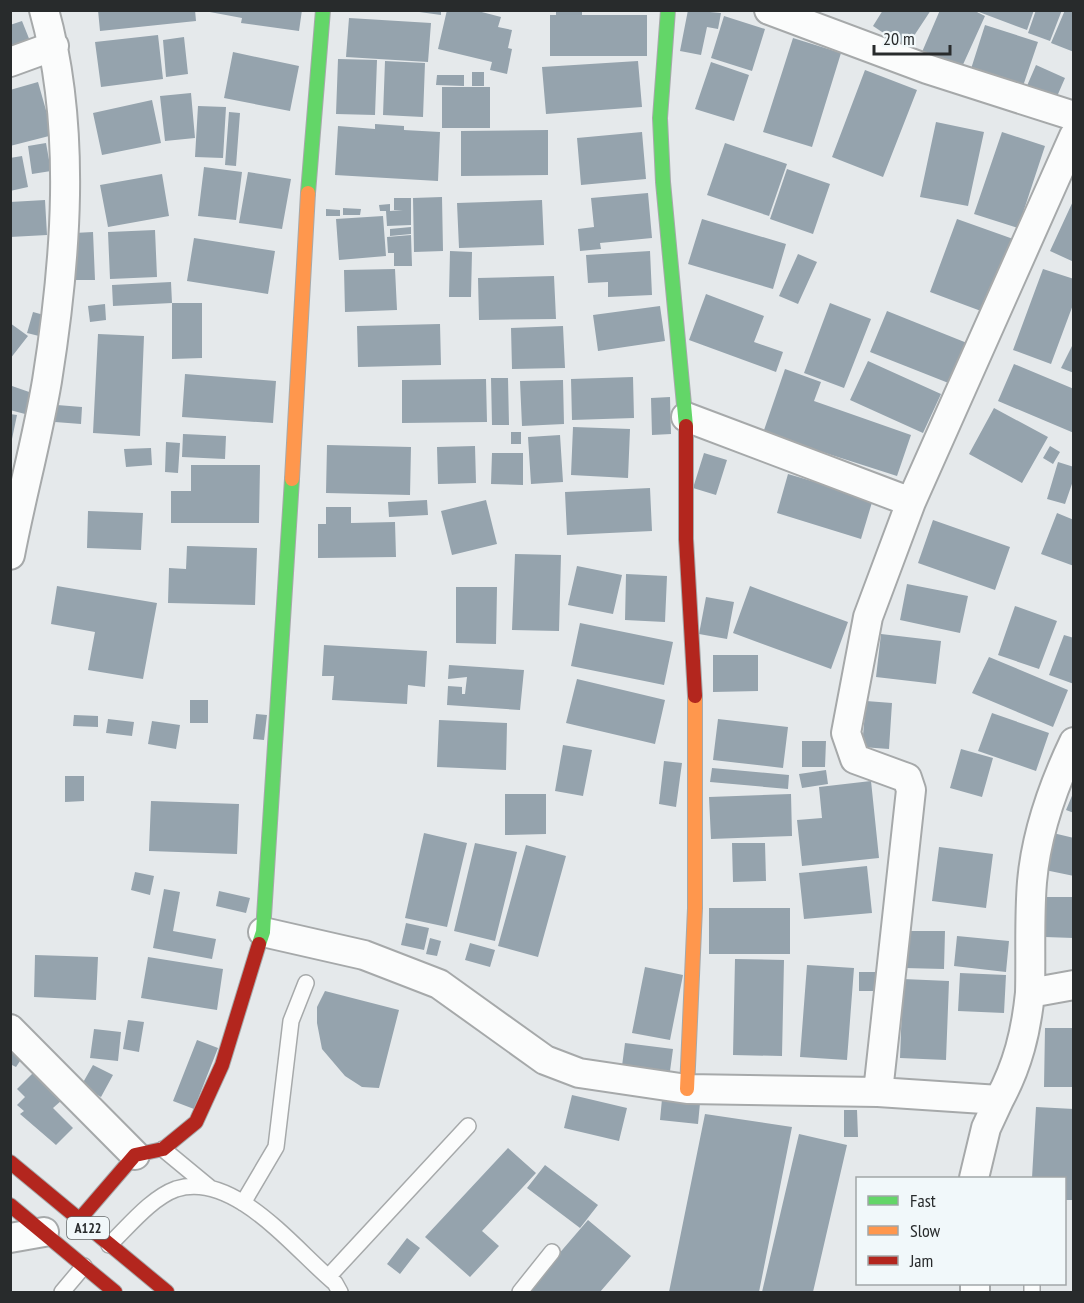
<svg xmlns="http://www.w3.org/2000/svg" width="1084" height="1303" font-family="'PT Sans Narrow',sans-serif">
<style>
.building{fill:#95a3ad}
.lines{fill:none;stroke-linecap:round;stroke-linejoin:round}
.lane-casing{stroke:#a6a9aa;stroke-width:18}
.street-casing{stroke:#a6a9aa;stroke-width:32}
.fast-casing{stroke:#a6a9aa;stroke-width:16}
.slow-casing{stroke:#a6a9aa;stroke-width:16}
.jam-casing{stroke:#a6a9aa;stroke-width:16}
.lane{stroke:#fbfcfc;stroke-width:15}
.street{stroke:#fbfcfc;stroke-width:28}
.fast{stroke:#63d668;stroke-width:14}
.slow{stroke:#ff974d;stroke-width:14}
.jam{stroke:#b3261e;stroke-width:14}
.labels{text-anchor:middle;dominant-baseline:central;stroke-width:6;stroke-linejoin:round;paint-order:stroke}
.shield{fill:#f1f8fa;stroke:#64686a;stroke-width:1.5}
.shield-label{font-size:14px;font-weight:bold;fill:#282b2c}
</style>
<rect width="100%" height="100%" fill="#e5e9eb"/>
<path class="building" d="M98,10H195L196,21L100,31Z
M199,10H302L299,31L241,23L242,18Z
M405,10H441V15Z
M447,10H474L501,17L498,27L512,30L508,48L512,49L507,74L490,70L492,62L438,49Z
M688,10L721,13L718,29L707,27L701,55L680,51Z
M883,10H931L906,48L873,26Z
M940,10H973L985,16L961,69L922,52Z
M980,10H1034L1027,30L979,12Z
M1036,10H1062L1050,41L1028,33Z
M1065,10H1074V52L1051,43Z
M556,11H582V15H647V56H550V15H556Z
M724,16L765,29L752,71L711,58Z
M349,18L431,23L428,62L346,57Z
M22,21L30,41L10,48V25Z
M985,25L1038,42L1022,89L970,72Z
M158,35L163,79L101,87L95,42Z
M184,37L188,74L166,77L163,40Z
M793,38L841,53L812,147L763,132Z
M233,52L299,66L290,111L224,98Z
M338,59L377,60L375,115L336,114Z
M385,61L425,63L423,117L383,115Z
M638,61L642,107L546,114L542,67Z
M711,62L749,75L734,121L695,109Z
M1036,65L1065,78L1052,108L1023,95Z
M865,70L917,90L883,177L832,157Z
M472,72H484V86H472Z
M437,75H464V86L436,85Z
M38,82L53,135L10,146V90Z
M442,87H490V128H442Z
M191,93L195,138L165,141L160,96Z
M152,100L161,143L102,155L93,113Z
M198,106L226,107L223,158L195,157Z
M229,112L240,113L236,166L225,165Z
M936,122L984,132L968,206L920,197Z
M375,124L404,126V130L440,132L438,181L335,175L338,126L375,129Z
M548,130V175L461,176V131Z
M642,132L646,179L581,185L577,138Z
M1002,132L1045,146L1018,228L974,214Z
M46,143L51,171L32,174L28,146Z
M725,143L787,164L769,216L707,195Z
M22,156L28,187L10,191V158Z
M204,167L242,172L236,220L198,216Z
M787,169L830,184L813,234L770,219Z
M248,172L291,179L282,229L239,223Z
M162,174L169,216L108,227L100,185Z
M648,193L652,238L600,243L601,249L580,251L578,229L594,227L591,198Z
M442,197L443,251L414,252L413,198Z
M394,198H411V225L387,226L386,211H380L379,205L390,204V211L403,210H394Z
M1074,199V262L1050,251Z
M45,200L47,235L10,237V202Z
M542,200L544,245L459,248L457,203Z
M343,208L361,209L360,215H343Z
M326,209L340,210V216H326Z
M383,216L386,256L339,260L336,219Z
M702,219L786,244L773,289L688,264Z
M957,219L1016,240L989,314L930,292Z
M411,227V234L390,236V229Z
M155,230L157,277L110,279L108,232Z
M93,232L95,280H76L74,233Z
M411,235L412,266H394V253H388L387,237Z
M194,238L275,251L268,294L187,281Z
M450,251L472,252L471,297H449Z
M650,251L652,295L608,297V282L588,283L586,255Z
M798,254L817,262L798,304L779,296Z
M395,269L397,310L345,312L344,270Z
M1043,269L1074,279V302L1051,364L1013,350Z
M554,276L556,319L479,320L478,278Z
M171,282L172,303L113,306L112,285Z
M706,294L764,316L754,342L783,352L776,372L689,340Z
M172,303H202V358L172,359Z
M830,303L871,319L844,388L804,373Z
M105,304L106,320L90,322L88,306Z
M660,306L665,341L598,351L593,315Z
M887,311L967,343L951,384L870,352Z
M33,312L44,315L39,336L27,333Z
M10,323L28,336L10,359Z
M440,324L441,365L358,367L357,326Z
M563,326L565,368L512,369L511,328Z
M98,334L144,336L140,436L93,433Z
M1074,342V373L1061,368Z
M868,361L941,394L923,433L850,400Z
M1014,364L1074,389V433L998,401Z
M785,369L821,382L814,401L911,435L897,476L763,433Z
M185,374L276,381L273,423L182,417Z
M633,377L634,418L572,420L571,379Z
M491,378H508L509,425H492Z
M486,379L487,422L402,423V380Z
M563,380L564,424L522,426L520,381Z
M12,386L32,393L25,414L10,410Z
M670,397L671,434L652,435L651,398Z
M57,405L82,407L81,424L55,422Z
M994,408L1048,437L1022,483L969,454Z
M10,414L17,415L12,439H10Z
M573,427L630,429L628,478L571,475Z
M511,432H521V444H511Z
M183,434L226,436L225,459L182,457Z
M560,435L563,482L531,484L528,437Z
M166,442L180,443L178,473L165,472Z
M327,445L411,447L410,495L326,493Z
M475,446L476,483L438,484L437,447Z
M1050,446L1060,452L1053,464L1043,458Z
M151,448L152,465L126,467L124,449Z
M492,453H523V485L491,484Z
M704,453L727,460L716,495L693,488Z
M1058,462L1074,467V478L1065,504L1047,499Z
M191,465H260L259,523H171V491H191Z
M788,474L873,499L861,539L777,513Z
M650,488L652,531L567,535L565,492Z
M427,500L428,515L389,517L388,502Z
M486,500L497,544L452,555L441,511Z
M326,507H351V523L395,522L396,557L318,558V524H326Z
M88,511L143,513L141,550L87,548Z
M1057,513L1074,520V566L1041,554Z
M933,520L1010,547L995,590L918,563Z
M187,546L257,548L255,605L168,603L169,568L186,569Z
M515,554L561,555L559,631L512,630Z
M577,566L622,575L613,614L568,605Z
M626,574L667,576L665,622L625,620Z
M907,584L968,596L960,633L900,620Z
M57,586L157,603L143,679L88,670L95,632L51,624Z
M750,586L848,622L831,669L733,633Z
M456,587H497L496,644L456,643Z
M706,597L734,602L727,639L699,634Z
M1015,606L1057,621L1039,669L998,655Z
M580,623L673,642L664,685L571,666Z
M881,634L941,641L936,684L876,677Z
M1064,635L1074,638V684L1049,675Z
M324,645L427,651L425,687L408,685L407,704L332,700L334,676H322Z
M713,655H758V691L713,692Z
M989,657L1068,690L1053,727L972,693Z
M449,665L524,670L520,710L447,705L448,686L462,687V694H465L467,677L448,679Z
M577,679L665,700L655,744L566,723Z
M190,700H208V723H190Z
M866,701L892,703L889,749L862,747Z
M992,713L1049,733L1036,771L978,751Z
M256,714L267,715L264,740L253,739Z
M74,715L98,716V727L73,726Z
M108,719L134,722L132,736L106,733Z
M718,719L788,727L783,768L713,760Z
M439,720L507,723L506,770L437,767Z
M152,721L180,725L176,749L148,744Z
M802,741H826L825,767H802Z
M563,745L592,750L583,796L555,791Z
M961,749L993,758L982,797L950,788Z
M664,761L682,763L676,807L659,804Z
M712,768L789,775L788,789L710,782Z
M826,770L828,784L802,788L799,774Z
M65,776H84V801L65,802Z
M871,781L879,858L802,866L797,820L822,818L819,787Z
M1074,791V813L1066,810Z
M505,794H546V834L505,835Z
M791,794L792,836L711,839L709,797Z
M151,801L239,804L237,854L149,851Z
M424,833L467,843L447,927L405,918Z
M1053,833L1074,838V876L1045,870Z
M475,843L517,852L495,941L454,931Z
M732,843H765L766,881L733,882Z
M526,845L566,856L538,957L498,946Z
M939,847L993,854L986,908L932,901Z
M867,866L872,913L804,919L799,873Z
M135,872L154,876L150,895L131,890Z
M164,889L180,892L173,931L216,939L212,959L153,948Z
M219,891L250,898L246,913L216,906Z
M1046,897H1074V938L1045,937Z
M709,908H790V954H709Z
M406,923L429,928L424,950L401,945Z
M904,931H945L944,969L904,968Z
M957,936L1009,941L1006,972L954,966Z
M430,938L441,941L437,956L426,954Z
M470,943L495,950L490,967L465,960Z
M35,955L98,957L96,1000L34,997Z
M148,957L223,969L217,1010L141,998Z
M735,959L784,960L782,1056L733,1055Z
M807,965L854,968L847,1060L800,1057Z
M645,967L683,975L670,1040L632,1033Z
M859,972H877V991H859Z
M960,973L1006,975L1004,1013L958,1011Z
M903,979L949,981L946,1060L900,1058Z
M325,991L399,1010L379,1088L362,1087L345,1076L322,1049L317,1023V1007Z
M128,1020L144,1022L139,1052L123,1049Z
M1045,1028H1074V1087H1044Z
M94,1029L121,1032L118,1061L90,1058Z
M197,1040L218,1048L194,1109L173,1101Z
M625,1043L673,1049L670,1071L622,1066Z
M10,1046L24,1055L16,1067L10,1064Z
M93,1065L113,1075L101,1097L81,1086Z
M34,1072L62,1100L53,1108L73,1128L56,1145L20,1114L24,1111L17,1105L25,1097L17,1089Z
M572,1095L627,1108L619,1141L564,1128Z
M662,1099L700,1103L698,1124L660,1120Z
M1036,1107L1074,1109V1200H1064V1178H1032Z
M844,1110H857L858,1137H844Z
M705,1114L792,1127L759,1292H669Z
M799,1134L847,1145L813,1292H762Z
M508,1148L536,1173L482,1231L499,1246L470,1277L425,1237Z
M545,1165L598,1205L580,1228L527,1188Z
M588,1220L631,1256L600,1292H526Z
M407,1238L420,1248L400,1274L387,1264Z"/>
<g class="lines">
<g class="lane-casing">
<path id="lane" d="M163,1149L209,1187
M243,1203L276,1147L291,1021L306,983
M109,1245C128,1227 151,1198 176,1189C234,1170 295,1250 335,1283L340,1292
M328,1277L468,1126
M1032,1284V1292
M62,1292L84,1266
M520,1292L552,1252"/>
</g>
<g class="street-casing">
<path id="street" d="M769,10L927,69L1074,116
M10,62L54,46
M686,417L911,502
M10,555C21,497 37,440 47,381C66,262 77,128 44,10
M263,932L364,955L439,984L545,1060L579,1073L687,1089L878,1092L999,1100C1018,1065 1026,1032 1030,993L1074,985
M1030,993C1031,956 1029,919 1032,882C1036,835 1054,784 1074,742
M10,1029L135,1155
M878,1092L911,790L907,778L855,759L846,733L868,617L911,502L1074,136
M974,1178L986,1128L999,1100
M10,1238L44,1232
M975,1284V1292"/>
</g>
<g class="fast-casing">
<path id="fast" d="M668,10L660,118L663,182L686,426
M308,193L323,10
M259,944L263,932L292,479"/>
</g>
<g class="slow-casing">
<path id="slow" d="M292,479L308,193
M687,1089L695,908V696"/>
</g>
<g class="jam-casing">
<path id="jam" d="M686,426V539L695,696
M10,1162L167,1292
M10,1205L115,1292
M79,1220L135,1155L163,1149L196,1122L222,1065L259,944"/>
</g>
<use href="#lane" class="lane"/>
<use href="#street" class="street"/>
<use href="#fast" class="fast"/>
<use href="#slow" class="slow"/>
<use href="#jam" class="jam"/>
</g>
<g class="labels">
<rect class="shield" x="67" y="1217" width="42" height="22" rx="4.5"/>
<g class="shield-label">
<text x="88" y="1228">A122</text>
</g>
</g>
<rect width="1084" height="1303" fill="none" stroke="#282b2c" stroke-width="24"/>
<rect x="856" y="1177" width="210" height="108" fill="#f1f8fa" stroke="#a1a6a8" stroke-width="1.5"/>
<rect x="868" y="1196" width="30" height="9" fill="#63d668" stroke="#a1a6a8" stroke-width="1.5"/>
<text x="910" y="1207" font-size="18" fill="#282b2c">Fast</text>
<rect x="868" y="1226" width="30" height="9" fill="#ff974d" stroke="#a1a6a8" stroke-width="1.5"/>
<text x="910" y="1237" font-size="18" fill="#282b2c">Slow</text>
<rect x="868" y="1256" width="30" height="9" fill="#b3261e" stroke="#a1a6a8" stroke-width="1.5"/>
<text x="910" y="1267" font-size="18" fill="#282b2c">Jam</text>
<path d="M874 45v9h76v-9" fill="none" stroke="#282b2c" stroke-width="3"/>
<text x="883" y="45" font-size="18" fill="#282b2c" stroke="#f1f8fa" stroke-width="4.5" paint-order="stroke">20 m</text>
</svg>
